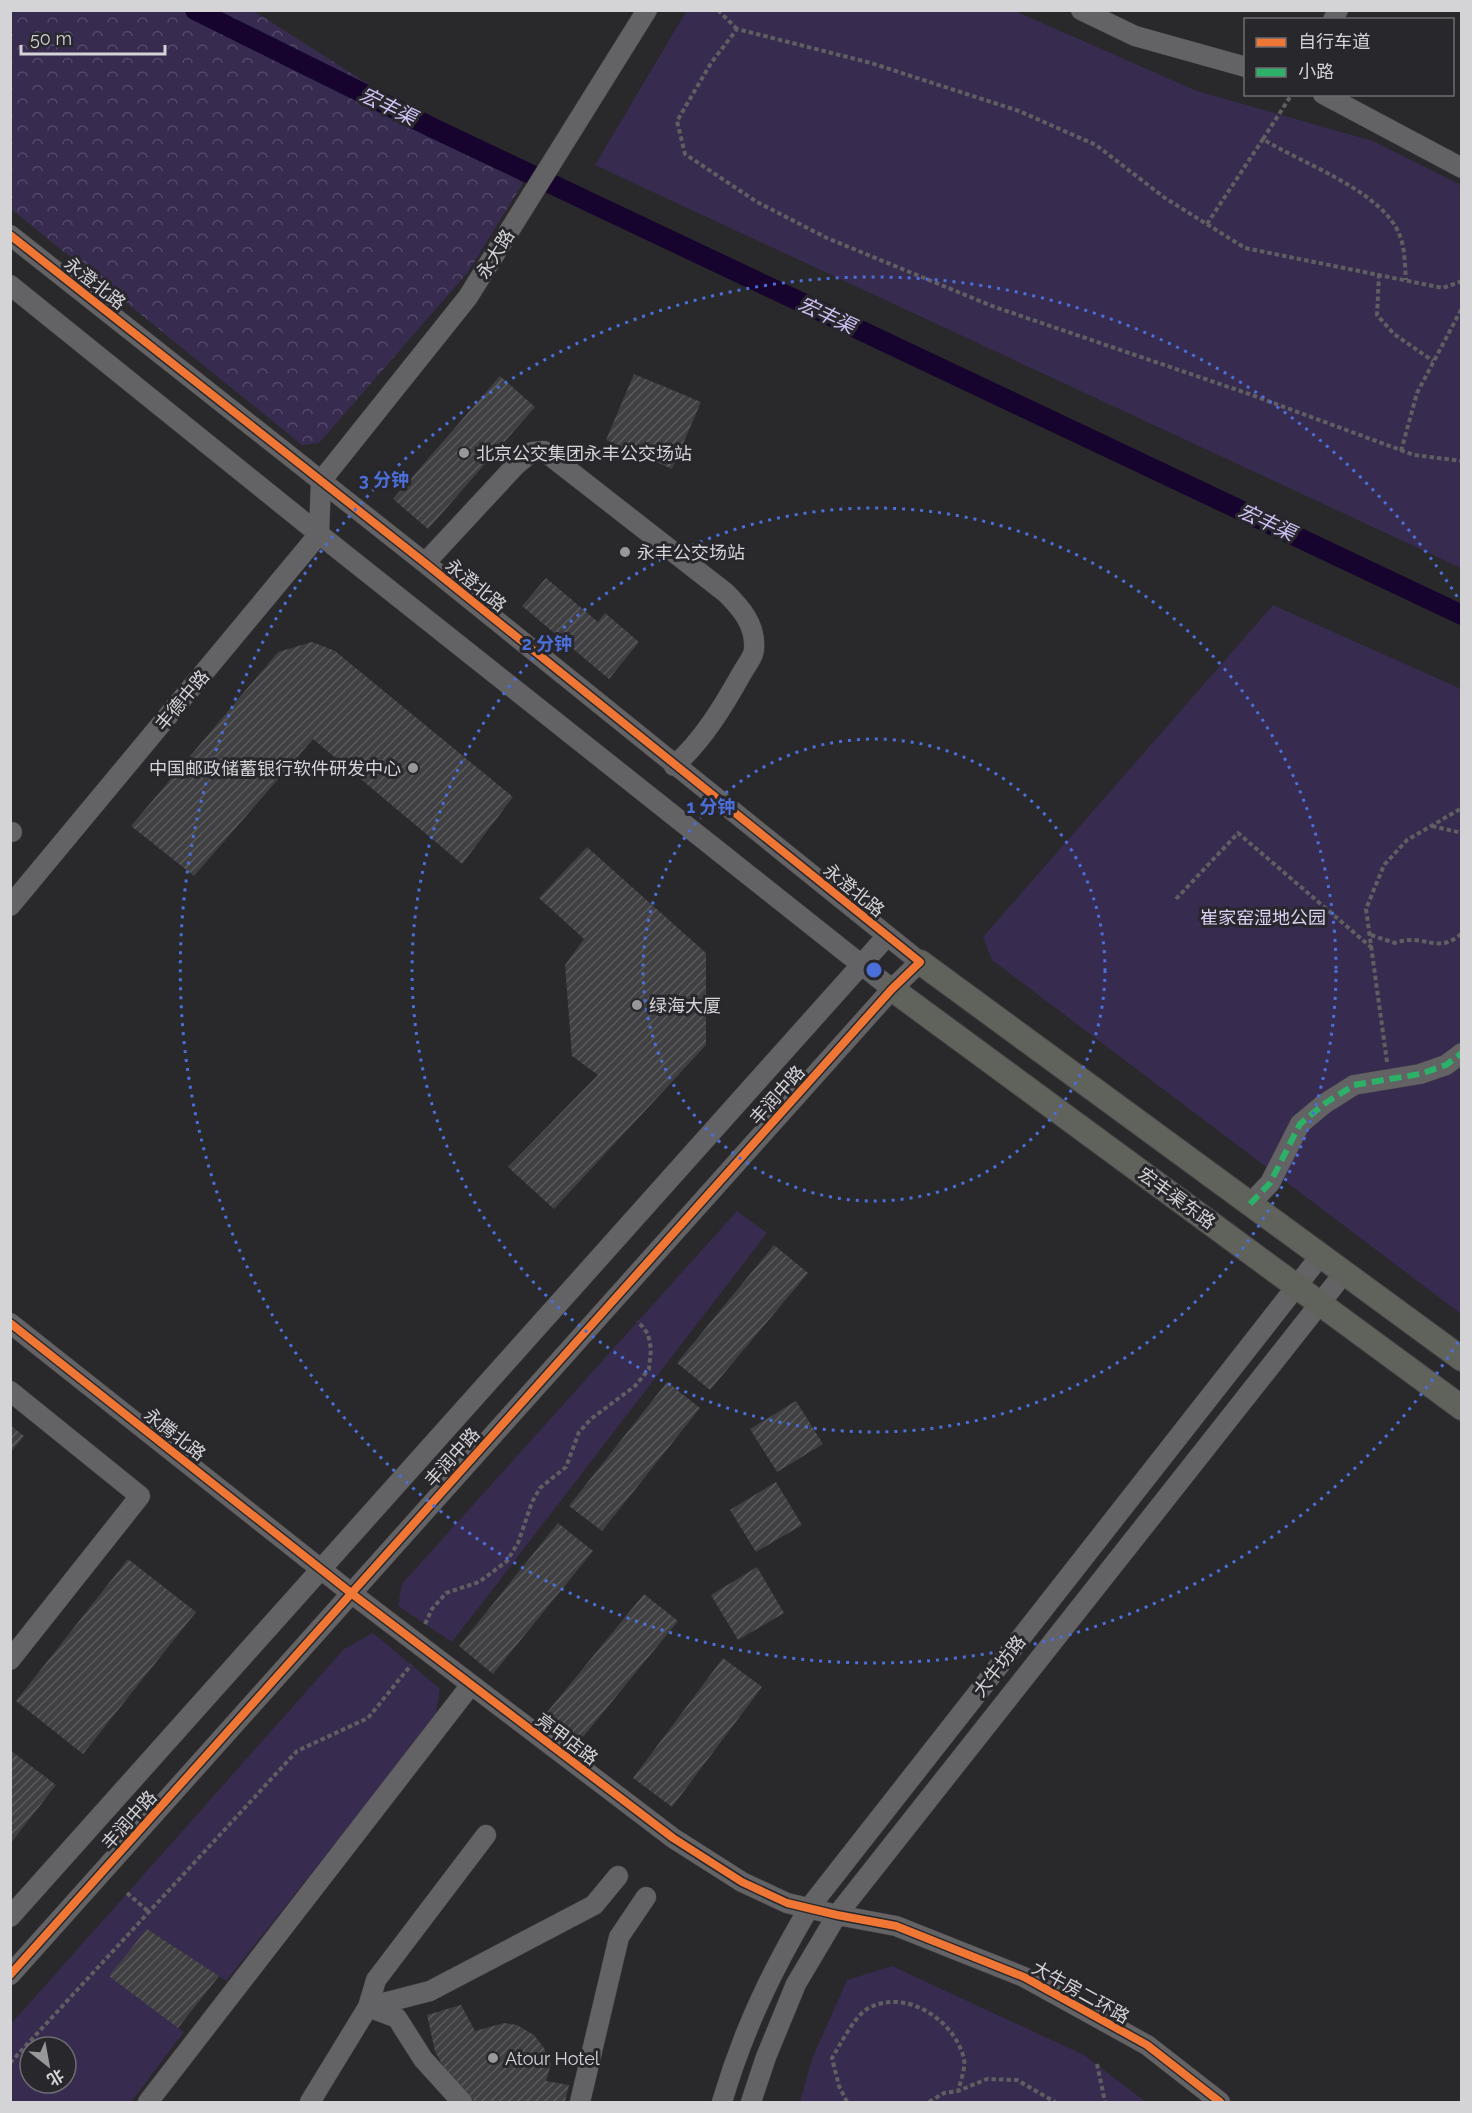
<svg xmlns="http://www.w3.org/2000/svg" width="1472" height="2113" font-family="Raleway,'Noto Sans SC',sans-serif">
<style>
.green{fill:#382b50;fill-rule:evenodd}
.forest{fill:url(#forest-crowns)}
.lines{fill:none;stroke-linecap:round;stroke-linejoin:round}
.canal{stroke:#16042f;stroke-width:20}
.building{fill:url(#building-hatch)}
.minor-casing{stroke:#444346;stroke-width:21}
.major-casing{stroke:#444346;stroke-width:26}
.path{stroke:#5f5f61;stroke-width:4;stroke-dasharray:4.5 3;stroke-linecap:butt}
.minor{stroke:#636264;stroke-width:20}
.major{stroke:#60625c;stroke-width:24}
.quiet{stroke:#2db169;stroke-width:6;stroke-dasharray:12 6;stroke-linecap:butt}
.cycleway-casing{stroke:#28272c;stroke-width:11}
.cycleway{stroke:#f07635;stroke-width:8}
.ring{fill:none;stroke:#4b6fd8;stroke-width:3;stroke-dasharray:3 6}
.poi-dot{fill:#98979a;stroke:#28272c;stroke-width:2}
.labels{text-anchor:middle;dominant-baseline:central;stroke-width:6;stroke-linejoin:round;paint-order:stroke}
.street-label{font-size:18px;fill:#d4d3d6;stroke:#28272c}
.poi-label{font-size:18px;fill:#d4d3d6;stroke:#28272c;text-anchor:start}
.park-label{font-size:18px;fill:#dbd1f5;stroke:#28272c}
.water-label{font-size:20px;font-style:italic;fill:#d0c1f6;stroke:#28272c}
.centre{fill:#4b6fd8;stroke:#28272c;stroke-width:3}
.ring-label{font-size:18px;text-anchor:middle;font-weight:bold;fill:#4b6fd8;stroke:#28272c;stroke-width:6;stroke-linejoin:round;paint-order:stroke}
</style>
<defs>
<pattern id="forest-crowns" width="20" height="18" patternUnits="userSpaceOnUse" patternTransform="scale(1.5)"><rect width="20" height="18" fill="#382b50"/><path d="M2 6a3 3 0 1 1 6 0M12 15a3 3 0 1 1 6 0" fill="none" stroke="#544968"/></pattern>
<pattern id="building-hatch" width="6" height="6" patternUnits="userSpaceOnUse" patternTransform="scale(1.5)"><rect width="6" height="6" fill="#404042"/><path d="M-1 1l2-2M0 6l6-6M5 7l2-2" fill="none" stroke="#5b5b5d"/></pattern>
</defs>
<rect width="100%" height="100%" fill="#29282b"/>
<path class="green" d="M687,10L1015,11L1197,91L1373,141L1461,185V568L595,165Z
M1273,605L1461,689V1314L992,960L983,937Z
M737,1211L767,1233L452,1642L398,1606L402,1584Z
M373,1633L440,1689L435,1718L226,1981L147,1929L110,1976L184,2032L131,2102H11V2024L344,1649ZM30,2047H66V2083H30Z
M892,1966L1084,2055L1146,2102H800L812,2059L847,1980Z"/>
<path class="forest" d="M10,11H254L523,183L468,272L319,443L302,445L11,209Z"/>
<g class="lines">
<path class="canal" d="M195,10L433,128L1462,615"/>
</g>
<path class="building" d="M634,374L701,402L672,469L606,440Z
M500,376L535,407L428,529L393,499Z
M546,578L598,622L605,613L639,642L609,679L522,606Z
M312,642L335,651L513,797L462,864L313,739L194,876L131,826L278,652Z
M587,847L706,953V1045L554,1209L508,1167L598,1075L572,1056L565,965L584,939L539,898Z
M774,1245L808,1273L710,1390L677,1363Z
M667,1382L700,1408L602,1531L569,1506Z
M796,1401L823,1444L777,1472L750,1429Z
M10,1425L24,1436L10,1453Z
M776,1482L802,1525L756,1552L730,1510Z
M558,1523L593,1551L493,1674L459,1646Z
M128,1559L196,1612L83,1754L16,1701Z
M757,1567L784,1613L738,1640L711,1595Z
M644,1594L678,1621L578,1743L544,1716Z
M723,1658L762,1687L672,1807L633,1778Z
M10,1750L56,1785L10,1844Z
M147,1929L219,1976L178,2028L109,1976Z
M461,2005L475,2031L504,2023L517,2025L534,2035L544,2048L551,2064L546,2081L569,2085L565,2102H476L464,2095L447,2074L435,2051L427,2015Z"/>
<g class="lines">
<g class="minor-casing">
<path id="minor" d="M1081,10L1135,36L1246,67
M1333,20L1338,10
M1323,94L1462,168
M10,235L425,563L920,962L892,989L10,1975
M10,285L319,534L892,989
M425,563L516,465L532,452L544,451L726,593C741,608 756,625 754,649C754,656 746,666 742,673C723,707 703,740 674,766
M10,832H12
M10,906L319,534L321,481L468,297L647,10
M1250,1204L1270,1183L1300,1124L1324,1104L1354,1085L1420,1074L1446,1065L1462,1053
M10,1323L351,1593L673,1838L742,1882L787,1903L837,1915L896,1926L1024,1977L1147,2045L1220,2102
M10,1391L140,1496L10,1660
M10,1917L887,936
M368,2007L430,1991L594,1905L618,1876
M368,2007L397,2018L423,2059L462,2102
M148,2102L470,1686
M310,2102L368,2007L376,1980L486,1835
M580,2102L619,1937L646,1897
M722,2102C743,2031 771,1972 809,1908L1321,1255
M751,2102L766,2057L796,1984L837,1915L1344,1273"/>
</g>
<g class="major-casing">
<path id="major" d="M920,962L1462,1359
M892,989L1462,1408"/>
</g>
<path class="path" d="M718,10L737,29
M1263,139L1292,94
M1207,224L1263,139C1302,164 1387,192 1401,239C1405,251 1405,267 1406,280
M1379,274L1377,315L1394,334L1433,361
M1462,281L1443,288L1245,248L1165,198L1096,145L1019,111L871,63L737,29L711,63L677,121L685,154L757,202L827,238L992,306L1249,394L1414,455L1462,461
M1401,451L1417,393L1462,308
M1432,826L1462,833
M1462,898V903
M1176,899L1238,833L1372,948
M1371,935L1395,943C1423,932 1438,956 1462,933
M1387,1062L1366,909L1384,865L1407,840L1462,808
M425,1624L432,1609L446,1593L479,1582L507,1561L518,1543L532,1502L540,1488L566,1467L579,1432L591,1419L635,1386L649,1369L651,1349L648,1334L638,1321
M127,1893L149,1912
M10,2063L297,1751L368,1718L411,1665
M1097,2064L1105,2102
M847,2102L839,2086L832,2058C840,2045 854,2017 867,2009C905,1987 955,2020 964,2059C966,2068 960,2082 958,2091
M929,2102L944,2093L958,2091L987,2079L1017,2080L1055,2102"/>
<use href="#minor" class="minor"/>
<use href="#major" class="major"/>
<path class="quiet" d="M1250,1204L1270,1183L1300,1124L1324,1104L1354,1085L1420,1074L1446,1065L1462,1053"/>
<g class="cycleway-casing">
<path id="cycleway" d="M10,235L425,563L920,962L892,989L10,1975
M10,1323L351,1593L673,1838L742,1882L787,1903L837,1915L896,1926L1024,1977L1147,2045L1220,2102"/>
</g>
<use href="#cycleway" class="cycleway"/>
</g>
<g class="ring">
<circle cx="874" cy="970" r="231"/>
<circle cx="874" cy="970" r="462"/>
<path d="M1458 1342A693 693 0 1 1 1458 598"/>
</g>
<g class="poi-dot">
<circle cx="464" cy="453" r="6"/>
<circle cx="625" cy="552" r="6"/>
<circle cx="413" cy="768" r="6"/>
<circle cx="637" cy="1005" r="6"/>
<circle cx="493" cy="2058" r="6"/>
</g>
<g class="labels">
<g class="street-label">
<text transform="translate(495 254) rotate(-58)">永大路</text>
<text transform="translate(95 283) rotate(38)">永澄北路</text>
<text transform="translate(476 585) rotate(39)">永澄北路</text>
<text transform="translate(182 700) rotate(-50)">丰德中路</text>
<text transform="translate(854 890) rotate(39)">永澄北路</text>
<text transform="translate(777 1095) rotate(-48)">丰润中路</text>
<text transform="translate(1177 1198) rotate(36)">宏丰渠东路</text>
<text transform="translate(175 1434) rotate(38)">永腾北路</text>
<text transform="translate(452 1457) rotate(-48)">丰润中路</text>
<text transform="translate(999 1666) rotate(-52)">大牛坊路</text>
<text transform="translate(567 1739) rotate(37)">亮甲店路</text>
<text transform="translate(129 1820) rotate(-48)">丰润中路</text>
<text transform="translate(1081 1992) rotate(29)">大牛房二环路</text>
</g>
<g class="poi-label">
<text x="476" y="453">北京公交集团永丰公交场站</text>
<text x="637" y="552">永丰公交场站</text>
<text x="401" y="768" text-anchor="end">中国邮政储蓄银行软件研发中心</text>
<text x="649" y="1005">绿海大厦</text>
<text x="505" y="2058">Atour Hotel</text>
</g>
<g class="park-label">
<text x="1263" y="917">崔家窑湿地公园</text>
</g>
<g class="water-label">
<text transform="translate(388 106) rotate(26)">宏丰渠</text>
<text transform="translate(827 315) rotate(25)">宏丰渠</text>
<text transform="translate(1267 522) rotate(25)">宏丰渠</text>
</g>
</g>
<circle cx="874" cy="970" r="9" class="centre"/>
<g class="ring-label">
<text x="384" y="486">3 分钟</text>
<text x="547" y="650">2 分钟</text>
<text x="711" y="813">1 分钟</text>
</g>
<rect width="1472" height="2113" fill="none" stroke="#d4d3d6" stroke-width="24"/>
<rect x="1244" y="18" width="210" height="78" fill="#28272c" stroke="#6d6c70" stroke-width="1.5"/>
<rect x="1256" y="38" width="30" height="9" fill="#f07635" stroke="#6d6c70" stroke-width="1.5"/>
<text x="1298" y="48" font-size="18" fill="#d4d3d6">自行车道</text>
<rect x="1256" y="68" width="30" height="9" fill="#2db169" stroke="#6d6c70" stroke-width="1.5"/>
<text x="1298" y="78" font-size="18" fill="#d4d3d6">小路</text>
<g transform="translate(48 2065) rotate(149)"><circle r="28" fill="#28272c" stroke="#6d6c70" stroke-width="1.5"/>
<path d="M0-4.5L10 22L0 15L-10 22Z" fill="#98979a"/>
<text y="-9" font-size="16" font-weight="bold" text-anchor="middle" fill="#d4d3d6">北</text>
</g>
<path d="M21 45v9h144v-9" fill="none" stroke="#d4d3d6" stroke-width="3"/>
<text x="30" y="45" font-size="18" fill="#d4d3d6" stroke="#28272c" stroke-width="4.5" paint-order="stroke">50 m</text>
</svg>
